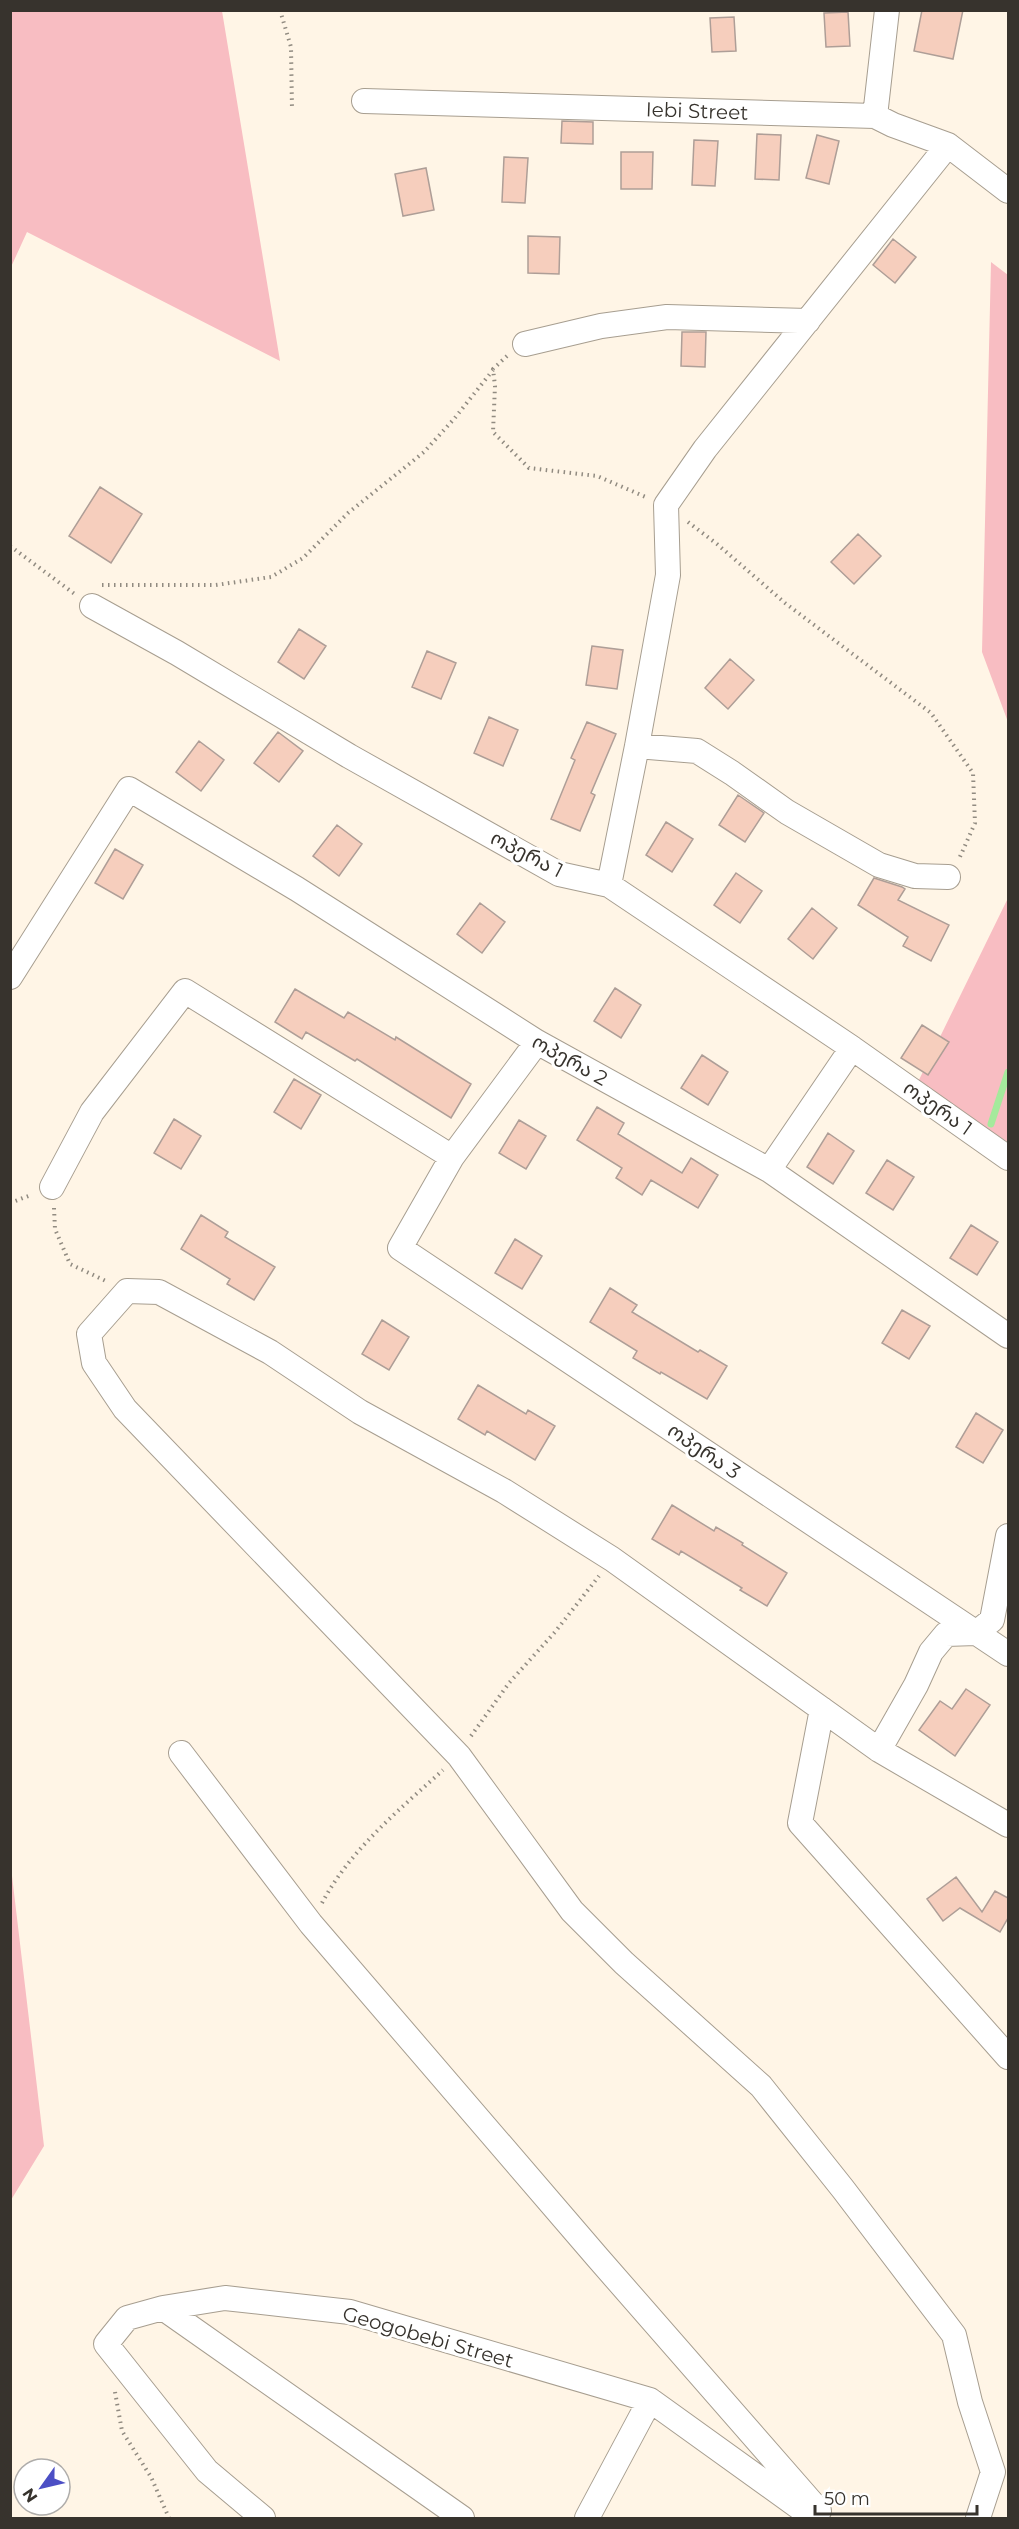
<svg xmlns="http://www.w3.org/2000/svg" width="1019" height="2529" font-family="Montserrat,'Noto Sans Georgian',sans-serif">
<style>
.green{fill:#f8bdc2}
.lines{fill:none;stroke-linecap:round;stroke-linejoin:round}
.stream{stroke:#a5ea9c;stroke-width:7}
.building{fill:#f6cebd;stroke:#ae9e97;stroke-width:1.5}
.minor-casing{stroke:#a79e90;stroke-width:26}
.path{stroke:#918b81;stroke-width:4;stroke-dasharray:1.5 4.5;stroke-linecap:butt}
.minor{stroke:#fff;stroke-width:24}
.labels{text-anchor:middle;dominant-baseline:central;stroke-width:6;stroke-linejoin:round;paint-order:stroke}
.street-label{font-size:20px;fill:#37332d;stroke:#fff}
</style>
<rect width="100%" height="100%" fill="#fff5e6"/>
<path class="green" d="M11,10L222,11L280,361L27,232L11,267Z
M991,262L1008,275V722L982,652Z
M1008,898V1142L916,1086Z
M10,1859L44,2146L11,2200H10Z"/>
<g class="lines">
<path class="stream" d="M991,1124L1008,1072"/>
</g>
<path class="building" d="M922,10H963L953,59L914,51Z
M848,12L850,46L826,47L824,13Z
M734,17L736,51L712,52L710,18Z
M562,121L593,122V144L561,143Z
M757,134L781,135L779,180L755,179Z
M817,135L839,141L829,184L806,178Z
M694,140L718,141L715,186L692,185Z
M621,152H653L652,189H621Z
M504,157L528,158L525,203L502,202Z
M426,168L434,210L403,216L395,174Z
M528,236L560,237L559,274L528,273Z
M893,239L916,257L895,283L873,265Z
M682,332H706L705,367L681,366Z
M100,487L142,514L111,563L69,536Z
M858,534L881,556L854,584L831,562Z
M299,629L326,646L304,679L278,662Z
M592,646L623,650L617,689L586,685Z
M427,651L456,663L441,699L412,687Z
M730,659L754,680L728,709L705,688Z
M489,717L518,730L503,766L474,753Z
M587,722L616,734L591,793L595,795L580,831L551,819L575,760L571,758Z
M278,732L303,751L279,782L254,763Z
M199,741L224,760L201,791L176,772Z
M738,795L764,813L745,842L719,825Z
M666,822L693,839L672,872L646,855Z
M337,825L362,844L339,876L313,856Z
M115,849L143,865L123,899L95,883Z
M736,873L762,891L740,923L714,905Z
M874,878L902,887L905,889L898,900L949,925L931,961L903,946L908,937L858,905Z
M480,903L505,922L482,953L457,934Z
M812,908L837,928L813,959L788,939Z
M615,988L641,1005L621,1038L594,1021Z
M295,989L344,1018L348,1012L395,1040L396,1037L471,1084L451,1118L357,1059L355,1061L306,1032L302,1039L275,1022Z
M922,1025L949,1042L928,1075L901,1058Z
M702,1055L728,1072L708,1105L681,1088Z
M294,1079L321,1095L301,1129L274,1112Z
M597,1107L624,1123L618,1134L682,1173L691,1158L718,1175L698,1208L651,1180L642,1195L616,1178L622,1168L577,1140Z
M174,1119L201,1136L181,1169L154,1153Z
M519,1120L546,1136L526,1169L499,1153Z
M828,1133L854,1151L833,1184L807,1167Z
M887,1160L914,1177L893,1210L866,1193Z
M201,1215L228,1232L225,1237L275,1267L254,1300L227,1284L230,1279L181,1249Z
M971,1225L998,1242L977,1275L950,1258Z
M515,1239L542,1256L522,1289L495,1273Z
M610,1288L637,1305L632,1312L698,1352L700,1350L727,1366L707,1399L661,1372L660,1374L633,1358L637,1351L590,1322Z
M902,1310L930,1326L909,1359L882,1343Z
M382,1320L409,1337L389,1370L362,1354Z
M478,1385L526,1414L528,1410L555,1426L535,1460L487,1431L485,1435L458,1419Z
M976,1413L1003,1430L983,1463L956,1447Z
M672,1505L714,1531L716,1527L743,1543L742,1545L787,1573L767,1606L740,1590L742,1588L681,1551L679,1555L652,1539Z
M966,1689L990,1705L955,1756L919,1730L940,1701L952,1709Z
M956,1877L982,1912L995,1891L1008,1898V1918L1000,1932L960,1908L943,1921L927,1899Z"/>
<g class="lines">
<g class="minor-casing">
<path id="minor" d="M364,101L875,116L893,125L948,145L1008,191
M875,116L887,10
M525,344L601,326L667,317L808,321
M92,606L177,653L349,756L559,874L609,885L852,1048L1008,1158
M637,746L697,751L732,773L787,812L879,865L915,876L948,877
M609,885L637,746L668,575L666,505L705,449L948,145
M10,977L129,789L297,889L537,1042L769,1170L1008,1336
M537,1042L452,1157L400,1248L1008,1654
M769,1170L852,1048
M52,1187L92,1112L185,991L452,1157
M822,1709L800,1823L1008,2057
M879,1750L916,1685L931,1652L946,1634L976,1633L992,1620L1008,1536
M181,1753L311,1924L598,2258L819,2511
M163,2308L462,2518
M263,2518L207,2471L106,2344L127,2318L163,2308L225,2298L350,2312L650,2400L814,2518
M587,2518L650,2400
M978,2518L993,2472L970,2402L954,2335L843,2189L761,2086L624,1963L572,1911L459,1756L125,1409L94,1363L89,1334L127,1291L159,1292L270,1352L360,1412L504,1491L612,1559L879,1750L1008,1825"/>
</g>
<path class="path" d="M280,10L291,47L292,109
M507,356L493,369L495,386L493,432L529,468L597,476L648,498
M688,522L717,544L785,603L931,713L973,773L975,823L959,859
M10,546L76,595
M102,585H216L271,577L303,558L348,513L424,452L454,419L493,370
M10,1203L31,1195
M54,1208L55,1229L70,1264L108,1282
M471,1736L509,1683L555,1632L599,1576
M322,1903C350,1850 399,1810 443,1770
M115,2392L122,2431L151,2477L169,2518"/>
<use href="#minor" class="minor"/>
</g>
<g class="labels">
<g class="street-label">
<text transform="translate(697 111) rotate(2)">Iebi Street</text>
<text transform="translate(527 854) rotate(27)">ოპერა 1</text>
<text transform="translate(570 1060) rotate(29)">ოპერა 2</text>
<text transform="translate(938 1108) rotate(35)">ოპერა 1</text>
<text transform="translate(704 1451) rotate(34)">ოპერა 3</text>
<text transform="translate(428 2337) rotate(16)">Geogobebi Street</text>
</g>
</g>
<rect width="1019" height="2529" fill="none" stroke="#37332d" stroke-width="24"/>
<g transform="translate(42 2487) rotate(236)"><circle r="28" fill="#ffffff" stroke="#afadab" stroke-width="1.5"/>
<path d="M0-4.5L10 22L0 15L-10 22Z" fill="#4c4fc5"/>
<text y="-9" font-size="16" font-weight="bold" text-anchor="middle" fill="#37332d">N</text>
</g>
<path d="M815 2505v9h162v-9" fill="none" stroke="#37332d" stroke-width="3"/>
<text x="824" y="2505" font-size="18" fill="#37332d" stroke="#ffffff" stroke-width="4.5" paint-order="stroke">50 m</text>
</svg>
